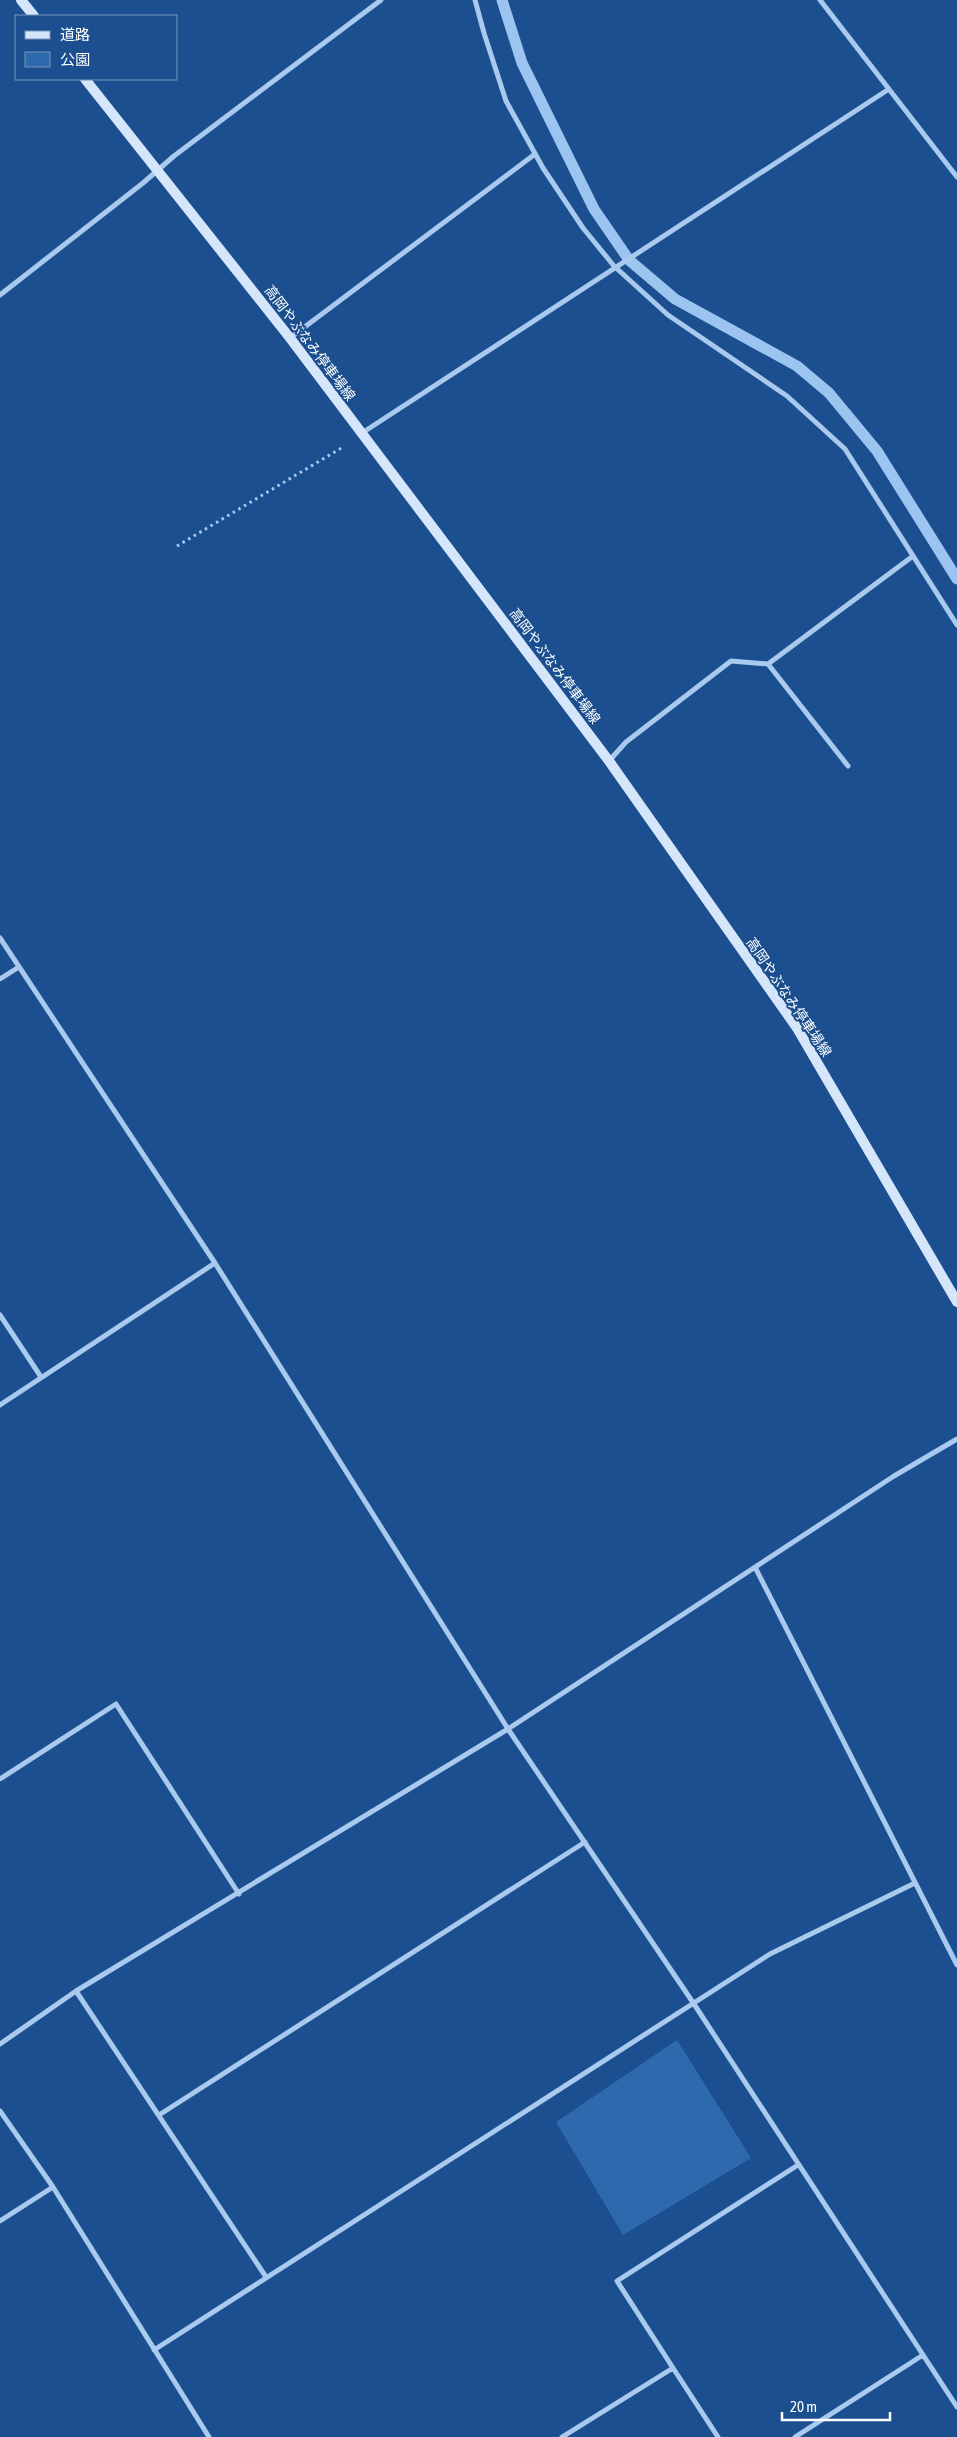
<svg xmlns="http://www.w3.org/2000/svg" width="957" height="2437" font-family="'Asap Condensed','Noto Sans JP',sans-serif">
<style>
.green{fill:#2e69ad}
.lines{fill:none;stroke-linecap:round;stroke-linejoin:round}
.stream{stroke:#9cc4f0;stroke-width:11}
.path{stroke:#a9c9ee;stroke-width:3;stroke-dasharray:2.5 4;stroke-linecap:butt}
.street{stroke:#a9c9ee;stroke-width:5}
.secondary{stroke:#d6e6fa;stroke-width:10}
.labels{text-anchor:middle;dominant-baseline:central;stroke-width:4;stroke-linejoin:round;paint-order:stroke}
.street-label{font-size:14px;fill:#fff;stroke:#1b4f8f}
</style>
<rect width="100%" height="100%" fill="#1b4f8f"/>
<path class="green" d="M677,2040L751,2158L623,2235L556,2122Z"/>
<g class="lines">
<path class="stream" d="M502,0L522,63L594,209L629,260L675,299L797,366L829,393L877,451L957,579"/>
<path class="path" d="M177,546L343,447"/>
<path class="street" d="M475,0L484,33L506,101L543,168L583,228L614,266L668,315L787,396L845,449L957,625
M820,0L957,177
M0,295L143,183L174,156L381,0
M290,338L535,154
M362,433L889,89
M768,664L848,766
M609,761L626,742L731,661L768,664L913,556
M0,938L215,1263L508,1729L694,2004L957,2407
M0,979L19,967
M0,1315L41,1377
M0,1405L215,1263
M755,1567L957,1965
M0,1779L116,1704L239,1894
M76,1991L266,2277
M0,2044L76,1991L508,1729L894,1476L957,1439
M0,2111L53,2187L209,2437
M159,2115L585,1842
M0,2221L53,2187
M154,2350L770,1954L915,1883
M673,2368L718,2437
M562,2437L673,2368L617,2281L798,2165
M795,2437L923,2355"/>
<path class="secondary" d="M21,0L34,16
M85,79L290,338L609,761L797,1028L957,1302"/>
</g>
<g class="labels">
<g class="street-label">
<text transform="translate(310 343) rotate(53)">高岡やぶなみ停車場線</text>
<text transform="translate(555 666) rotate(53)">高岡やぶなみ停車場線</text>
<text transform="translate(789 997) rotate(56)">高岡やぶなみ停車場線</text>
</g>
</g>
<rect x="15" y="15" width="162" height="65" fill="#1b4f8f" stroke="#7695bc"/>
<rect x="25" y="31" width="25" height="8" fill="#d6e6fa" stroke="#7695bc"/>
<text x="60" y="40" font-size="15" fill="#ffffff">道路</text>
<rect x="25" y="52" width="25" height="15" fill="#2e69ad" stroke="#7695bc"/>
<text x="60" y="65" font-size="15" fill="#ffffff">公園</text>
<path d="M782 2412v8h108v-8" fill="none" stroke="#ffffff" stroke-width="2.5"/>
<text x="790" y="2412" font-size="15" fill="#ffffff" stroke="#1b4f8f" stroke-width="4" paint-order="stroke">20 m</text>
</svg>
